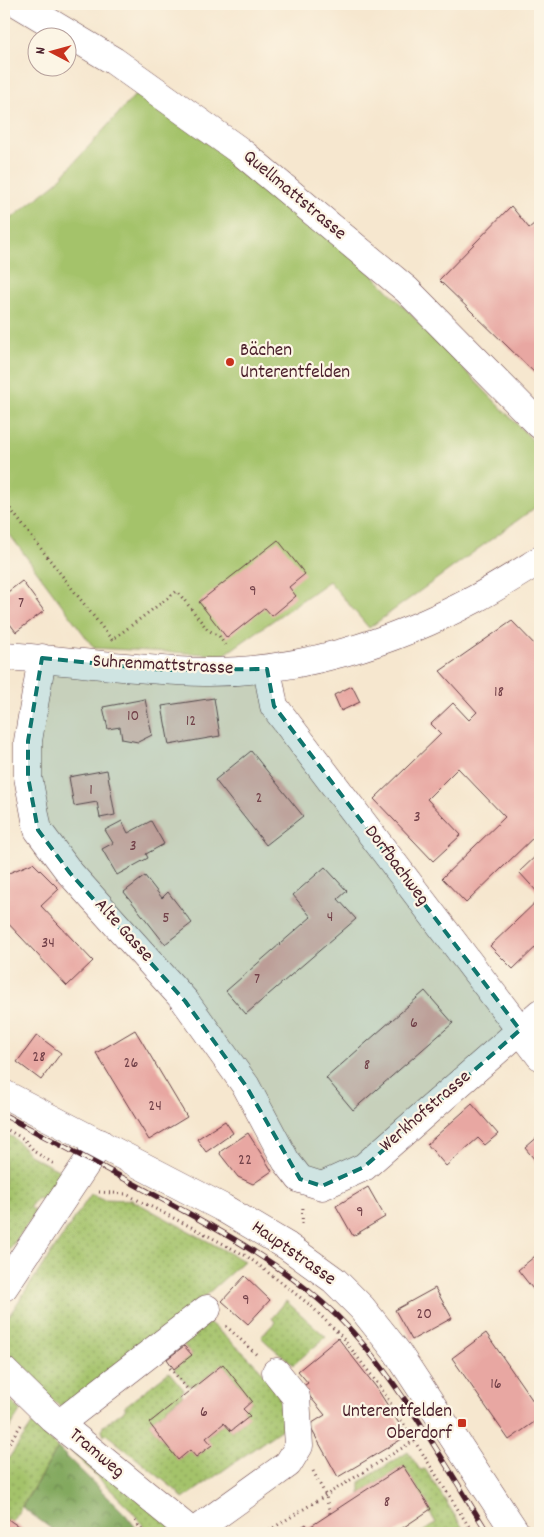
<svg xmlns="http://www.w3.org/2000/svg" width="544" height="1537" font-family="Dekko,sans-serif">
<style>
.grass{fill:url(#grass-dots);stroke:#77714b}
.forest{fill:url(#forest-crowns);stroke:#666445}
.garden{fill:#a4c36b;stroke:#77714b}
.building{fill:#e8a7a2}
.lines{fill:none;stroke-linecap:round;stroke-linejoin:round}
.minor-casing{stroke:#643d44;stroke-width:29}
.major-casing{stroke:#643d44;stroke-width:29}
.path{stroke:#643d44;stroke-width:3;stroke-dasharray:1 4;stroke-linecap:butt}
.minor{stroke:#fff;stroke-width:28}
.major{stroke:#fff;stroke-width:28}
.rail-casing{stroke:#4a1f2b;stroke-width:5.5}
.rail{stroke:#fcf5e5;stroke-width:4;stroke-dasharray:11;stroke-linecap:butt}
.marked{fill:#0f766e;fill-opacity:0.2;stroke:#0f766e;stroke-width:4;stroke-dasharray:10 6;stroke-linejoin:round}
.poi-dot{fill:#c8321e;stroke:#fcf5e5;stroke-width:2}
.labels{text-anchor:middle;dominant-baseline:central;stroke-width:4.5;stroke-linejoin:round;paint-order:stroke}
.number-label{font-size:16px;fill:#724149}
.street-label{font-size:19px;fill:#4a1f2b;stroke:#fcf5e5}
.poi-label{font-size:19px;fill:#4a1f2b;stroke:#fcf5e5;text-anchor:start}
</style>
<defs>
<pattern id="grass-dots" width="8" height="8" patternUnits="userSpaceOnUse" patternTransform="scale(1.25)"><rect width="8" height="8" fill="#a4c36b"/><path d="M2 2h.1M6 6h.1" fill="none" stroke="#889e58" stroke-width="1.8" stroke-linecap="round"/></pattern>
<pattern id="forest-crowns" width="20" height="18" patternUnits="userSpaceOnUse" patternTransform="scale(1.25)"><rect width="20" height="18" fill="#83a95f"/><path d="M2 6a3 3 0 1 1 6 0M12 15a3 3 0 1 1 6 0" fill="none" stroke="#6d894f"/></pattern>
</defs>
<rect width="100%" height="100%" fill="#fcf5e5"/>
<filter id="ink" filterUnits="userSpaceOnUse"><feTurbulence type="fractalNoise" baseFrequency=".02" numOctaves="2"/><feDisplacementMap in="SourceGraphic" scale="10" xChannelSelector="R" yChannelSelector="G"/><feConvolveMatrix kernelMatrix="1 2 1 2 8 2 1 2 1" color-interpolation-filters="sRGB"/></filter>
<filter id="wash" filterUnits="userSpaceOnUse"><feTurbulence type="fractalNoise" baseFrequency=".0096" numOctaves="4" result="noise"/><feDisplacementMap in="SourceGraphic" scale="20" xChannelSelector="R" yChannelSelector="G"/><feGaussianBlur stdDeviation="1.12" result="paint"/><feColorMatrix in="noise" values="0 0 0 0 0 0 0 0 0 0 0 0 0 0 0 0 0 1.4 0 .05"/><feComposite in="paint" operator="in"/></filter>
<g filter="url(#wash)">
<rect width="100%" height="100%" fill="#f6e7cf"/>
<path class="grass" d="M4,1133L14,1138L31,1156L62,1172L43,1200L37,1197L30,1207L36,1212L4,1257Z
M91,1194L103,1199L132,1200L244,1261L197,1303L67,1413L9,1361L12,1358L4,1348V1323Z
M286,1301L326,1337L293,1365C282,1354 271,1348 261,1337L275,1322L272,1318Z
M210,1323C237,1348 290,1386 286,1426L183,1499L178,1492L106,1434L104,1436L102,1431L103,1426L126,1409L124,1407L169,1372L184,1390L181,1393L183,1395L149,1423L178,1460L190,1450L196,1457L211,1445L206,1438L224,1423L231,1431L249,1416L243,1409L252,1401L223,1364L194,1386L192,1384L189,1386L174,1369L192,1355L179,1340Z
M4,1396L21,1410L4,1437Z
M37,1417L180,1533H149L130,1509Z
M33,1423L58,1448L12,1522L7,1519L4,1524V1465Z
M408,1452L420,1470L425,1469L466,1533H421L436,1523L429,1511L431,1509L403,1466L360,1494V1482Z"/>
<path class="forest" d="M58,1448L125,1514L140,1533H57L22,1507Z"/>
<path class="garden" d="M136,94L165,111L283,199L374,276L540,448V504L369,628L329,581L224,655L94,648L4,527V224L54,185Z"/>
<g id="blocks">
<path class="building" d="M511,206L529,228L540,219V378L439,280Z
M278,540L305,574L289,587L296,596L272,616L265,608L227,638L199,602Z
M22,581L44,611L16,632L4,616V595Z
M512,621L540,650V831L466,903L442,878L505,817L458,768L427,799L461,835L433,861L374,799L441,734L431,724L453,703L469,720L477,712L440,671Z
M352,686L360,702L341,711L334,695Z
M214,698L220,736L169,745L162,706Z
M145,699L152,735L138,742L122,739L120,727L108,729L103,707Z
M251,751L303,816L266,845L215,780Z
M107,770L115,815L100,818L97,802L74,806L69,777Z
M122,821L128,833L151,821L164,844L146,854L148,858L117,875L102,849L113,843L105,830Z
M540,852V895L519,872Z
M33,863L59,889L41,906L93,961L67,986L4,919V875Z
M325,867L347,891L338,899L356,919L246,1014L226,991L311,917L293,895Z
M145,876L162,898L168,892L192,923L165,944L124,892Z
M540,898V943L513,969L490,946Z
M425,991L453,1023L353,1110L326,1078Z
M135,1030L187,1117L149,1140L96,1053Z
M37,1035L61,1053L41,1080L17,1062Z
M472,1104L498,1134L485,1145L478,1138L446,1166L427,1144Z
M225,1121L233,1133L206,1152L197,1139Z
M248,1133L272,1171L253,1184L238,1177L220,1154L221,1151Z
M540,1135V1166L525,1148Z
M368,1187L385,1217L353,1236L336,1206Z
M540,1252V1298L518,1270Z
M245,1276L270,1300L248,1324L222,1301Z
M435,1288L452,1318L412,1340L395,1310Z
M486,1333L540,1411V1418L509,1440L452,1358Z
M338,1338L376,1387L407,1436L338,1477L309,1425L325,1415L302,1387L308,1383L298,1371Z
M184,1346L192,1355L174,1369L167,1359Z
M223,1364L252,1401L243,1409L250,1416L231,1431L224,1423L206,1438L212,1445L196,1457L190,1450L178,1460L149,1423Z
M403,1466L431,1509L395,1533H292L306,1524L308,1528Z
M8,1519L12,1522L29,1533H4V1525Z"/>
</g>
</g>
<g filter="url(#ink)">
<use href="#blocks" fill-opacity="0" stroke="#643d44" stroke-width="1"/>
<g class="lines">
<g class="minor-casing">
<path id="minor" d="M19,4L114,61L240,151L407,290L540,425
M4,656C70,660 137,671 204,672C297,673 393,643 475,599C497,587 519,573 540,560
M42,658L28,741V777L38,830L70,873L185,1001L246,1086L286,1161L300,1179L322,1186L364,1167L540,1013
M267,669L274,706L540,1056
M4,1287L100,1143
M4,1371L53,1419L193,1533
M59,1424L207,1309
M192,1533L288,1464L299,1446L296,1397L276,1372"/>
</g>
<g class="major-casing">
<path id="major" d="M4,1094L223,1208L287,1246L334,1280L362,1308L397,1352L516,1533"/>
</g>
<path class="path" d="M4,501L112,640L177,591L208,630L219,636L225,645
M4,1128L24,1139L35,1152L56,1165
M99,1192L126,1194L203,1233L248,1257L310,1305L341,1336L379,1385L473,1533
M302,1224L303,1206
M226,1326L258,1356
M170,1368L189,1391
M4,1451L21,1425
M313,1471L326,1496L330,1514
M135,1521L144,1533
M265,1533L415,1440"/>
<use href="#minor" class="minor"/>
<use href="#major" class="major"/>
<g class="rail-casing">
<path id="rail" d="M4,1115C55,1142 107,1169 158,1197C222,1231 284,1265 337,1316C397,1375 443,1462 488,1533"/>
</g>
<use href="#rail" class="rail"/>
</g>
</g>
<path class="marked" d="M42,658L163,670L267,669L274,706L520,1030L364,1167L322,1186L300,1179L246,1086L185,1001L70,873L38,830L28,777V741Z"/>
<g class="poi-dot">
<circle cx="230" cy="362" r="5"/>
<rect x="457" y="1418" width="10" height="10" rx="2.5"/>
</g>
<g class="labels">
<g class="number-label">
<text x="253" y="591">9</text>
<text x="21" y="603">7</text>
<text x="499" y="692">18</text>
<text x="133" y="716">10</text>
<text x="191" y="721">12</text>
<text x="91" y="790">1</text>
<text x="259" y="798">2</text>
<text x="417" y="817">3</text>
<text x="133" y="846">3</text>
<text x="330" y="917">4</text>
<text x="166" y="918">5</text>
<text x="48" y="943">34</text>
<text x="257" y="979">7</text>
<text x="414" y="1023">6</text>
<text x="39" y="1057">28</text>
<text x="131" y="1063">26</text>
<text x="367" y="1065">8</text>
<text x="155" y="1106">24</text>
<text x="245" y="1160">22</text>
<text x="360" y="1212">9</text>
<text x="246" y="1300">9</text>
<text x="424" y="1314">20</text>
<text x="496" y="1384">16</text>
<text x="204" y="1412">6</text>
<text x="387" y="1502">8</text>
</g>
<g class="street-label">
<text transform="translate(294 196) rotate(40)">Quellmattstrasse</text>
<text transform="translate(163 666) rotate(3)">Suhrenmattstrasse</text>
<text transform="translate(396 866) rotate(53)">Dorfbachweg</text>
<text transform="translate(123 931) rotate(48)">Alte Gasse</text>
<text transform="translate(426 1112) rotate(-41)">Werkhofstrasse</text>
<text transform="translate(293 1254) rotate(35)">Hauptstrasse</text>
<text transform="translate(96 1454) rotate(40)">Tramweg</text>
</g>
<g class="poi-label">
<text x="240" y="351">Bächen<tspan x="240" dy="22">Unterentfelden</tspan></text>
<text x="452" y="1412" text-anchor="end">Unterentfelden<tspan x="452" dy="22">Oberdorf</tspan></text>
</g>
</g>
<rect width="544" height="1537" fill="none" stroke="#fcf5e5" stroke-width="20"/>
<g transform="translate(52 52) rotate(276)"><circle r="24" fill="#fcf5e5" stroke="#b59f9b"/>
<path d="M0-4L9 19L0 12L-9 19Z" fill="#c8321e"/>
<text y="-8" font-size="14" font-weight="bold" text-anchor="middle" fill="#4a1f2b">N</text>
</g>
</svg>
